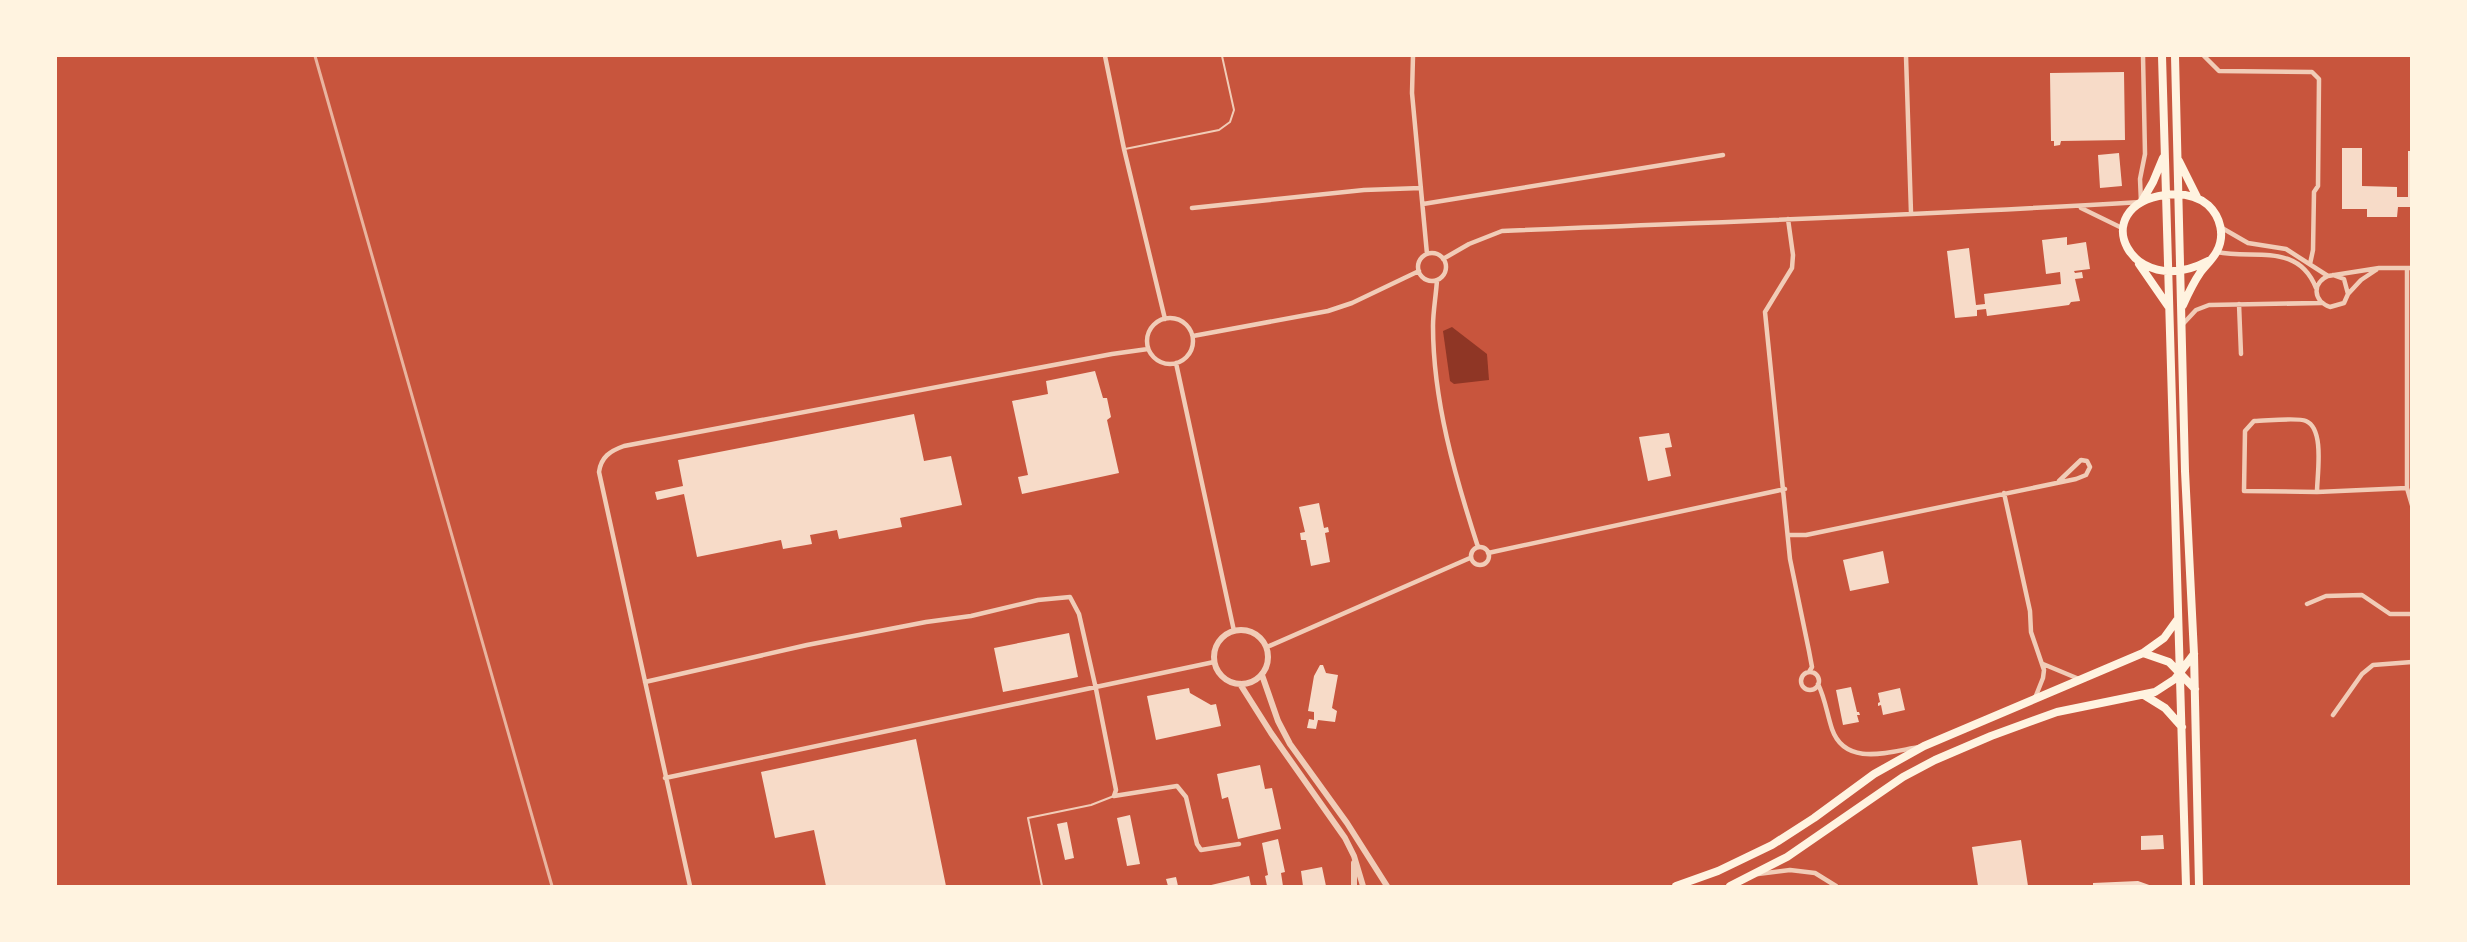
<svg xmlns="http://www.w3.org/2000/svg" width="2467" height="942" font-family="Karla,sans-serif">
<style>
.water{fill:#8f3625}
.building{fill:#f7dbc8}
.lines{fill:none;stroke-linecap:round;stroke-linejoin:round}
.service{stroke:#f1ccb7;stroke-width:2}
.minor{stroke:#f1ccb7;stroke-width:4.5}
.tertiary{stroke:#f1ccb7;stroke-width:6}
.primary{stroke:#fff3e0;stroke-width:8}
.rail{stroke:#e9b49f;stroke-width:3}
</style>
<rect width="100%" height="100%" fill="#c8553d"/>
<path class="water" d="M1452,327L1487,354L1489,380L1454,384L1450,381L1443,331Z"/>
<path class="building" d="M2124,72L2125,140L2061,141L2060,145L2054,146V141H2051L2050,73Z
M2342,148H2362V186L2397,187V197H2408V151H2412V207H2398L2397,217H2367V209H2342Z
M2119,153L2122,186L2100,188L2098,155Z
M2067,237V245L2086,242L2090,269L2074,271L2075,273L2082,272L2083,278L2075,279L2080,301L2071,302L2069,305L1987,316L1986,309L1977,310V316L1955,318L1947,251L1969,248L1976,305L1985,304L1984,294L2061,284L2060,272L2046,274L2042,240Z
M1095,371L1103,398H1107L1111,417L1107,420L1119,473L1022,494L1018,477L1028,475L1012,401L1048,394L1046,381Z
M914,414L924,461L951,456L962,505L900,518L902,527L839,539L837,530L810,535L812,544L783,549L781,540L697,557L684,494L657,500L655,492L683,486L678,460Z
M1669,433L1672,447L1665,448L1671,476L1648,481L1639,437Z
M1319,503L1324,528L1328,527L1329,532L1325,533L1330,562L1311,566L1306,540H1301L1300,533L1305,532L1299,507Z
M1883,551L1889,583L1850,591L1843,560Z
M1069,633L1078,677L1003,692L994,648Z
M1320,665H1323L1326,673L1338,675L1332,708L1337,711L1335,722L1318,720L1316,729L1307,728L1309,719L1314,720V712L1308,711L1314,676Z
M1851,687L1857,712H1859L1860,715H1857L1859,722L1843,725L1836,690Z
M1189,688L1190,693L1211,705L1216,704L1221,726L1156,740L1147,696Z
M1900,688L1905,710L1883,715L1881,705L1878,706V703L1880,702L1878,693Z
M916,739L946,886H826L814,830L775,838L761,772Z
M1260,765L1265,789L1272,788L1281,829L1238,839L1228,797L1222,799L1217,774Z
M1130,815L1140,864L1127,866L1117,818Z
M1067,822L1074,858L1065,860L1057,824Z
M2163,835L2164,849L2141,850V836Z
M1278,839L1285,872L1281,873L1283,886H1267L1265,876L1268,875L1262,843Z
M2021,840L2028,886H1978L1972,847Z
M1322,867L1326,886H1303L1301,871Z
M1249,876L1251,886H1207Z
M1176,877L1178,886H1168L1166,879Z
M2138,881L2152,886H2093V883Z"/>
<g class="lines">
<path class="service" d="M1125,149L1219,130L1230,122L1234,110L1222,56
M1042,886L1028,818L1091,805L1114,796"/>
<path class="minor" d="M1105,56L1124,149L1165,319
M1413,56L1412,93L1427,254
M1906,56L1911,213
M2204,56L2219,71L2312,72L2319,79L2318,186L2314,192L2313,250L2310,264
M1423,204L1723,155
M1192,208L1364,190L1421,188
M2081,208L2122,228
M1788,219L1793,255L1792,268L1765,312L1790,559L1809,651L1812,667L1809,672
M2222,228L2248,243L2286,249L2328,276
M2217,252C2254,260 2298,242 2316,288
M1418 267a14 14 0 1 1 28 0a14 14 0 1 1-28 0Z
M1443,259L1469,244L1502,231C1715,222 1928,215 2141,202L2140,179L2145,154L2143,56
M2407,268V488L2412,505
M2333,275L2344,279L2348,294L2344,303L2330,307C2313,301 2312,283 2328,276L2379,268H2412
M1437,280C1436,296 1433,311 1433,326C1433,401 1455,476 1478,547
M2348,294L2361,280L2376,270
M2239,304L2241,354
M1147 341a23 23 0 1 1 46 0a23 23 0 1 1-46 0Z
M2182,325L2196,310L2209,305L2321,303
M1193,336L1328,311L1352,303L1419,271
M1176,363L1234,631
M2317,492C2317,475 2325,429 2306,421C2297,417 2266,421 2254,421L2245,431L2244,491L2317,492L2407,488
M2004,493L2030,611L2031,632L2044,670L2043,678L2035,698
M1790,535H1806L2076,479L2086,475L2090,467L2087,461L2081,460L2059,481
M1471 556a9 9 0 1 1 18 0a9 9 0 1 1-18 0Z
M1488,553L1785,489
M2307,604L2326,596L2362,595L2390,614H2412
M1267,647L1470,558
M2043,664L2079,679
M1801 681a9 9 0 1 1 18 0a9 9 0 1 1-18 0Z
M645,682L807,645L926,622L971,616L1038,600L1070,597L1079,614L1096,689L1116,790L1114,796L1177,786L1186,797L1197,844L1201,850L1239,844
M1818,684C1825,698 1827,714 1832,729C1845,767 1889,752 1919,747
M2333,715L2362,674L2373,665L2412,662
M665,778L1214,662
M1758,874L1790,870L1815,873L1836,886
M690,886L599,472C601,457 610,451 624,446L1112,354L1148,349"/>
<path class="tertiary" d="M1214 657a27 27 0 1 1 54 0a27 27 0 1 1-54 0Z
M1262,675L1278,721L1290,744L1347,823L1387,886
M1240,684L1271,733L1345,838L1354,856L1363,886
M1354,886V863"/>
<path class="primary" d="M2162,56L2186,886
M2175,56L2185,471L2194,654L2199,886
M2179,161L2197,197
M2142,201L2153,182L2163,158
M2139,264L2168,306
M2183,305C2188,294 2193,283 2200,273C2205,266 2213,259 2217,251C2225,236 2221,217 2208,205C2196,195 2181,193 2165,195C2085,206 2130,302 2208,261
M2143,653L2169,662L2195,689
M2144,695L2165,708L2182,727
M1676,886L1718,871L1772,845L1814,818L1874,774L1924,746L2143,653L2164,638L2177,620
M1730,886L1787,857L1903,777L1935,760L1991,736L2057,712L2155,692L2175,679L2194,654"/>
<path class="rail" d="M315,56L552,886"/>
</g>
<rect width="2467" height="942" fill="none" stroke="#fff3e0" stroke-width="114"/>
</svg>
